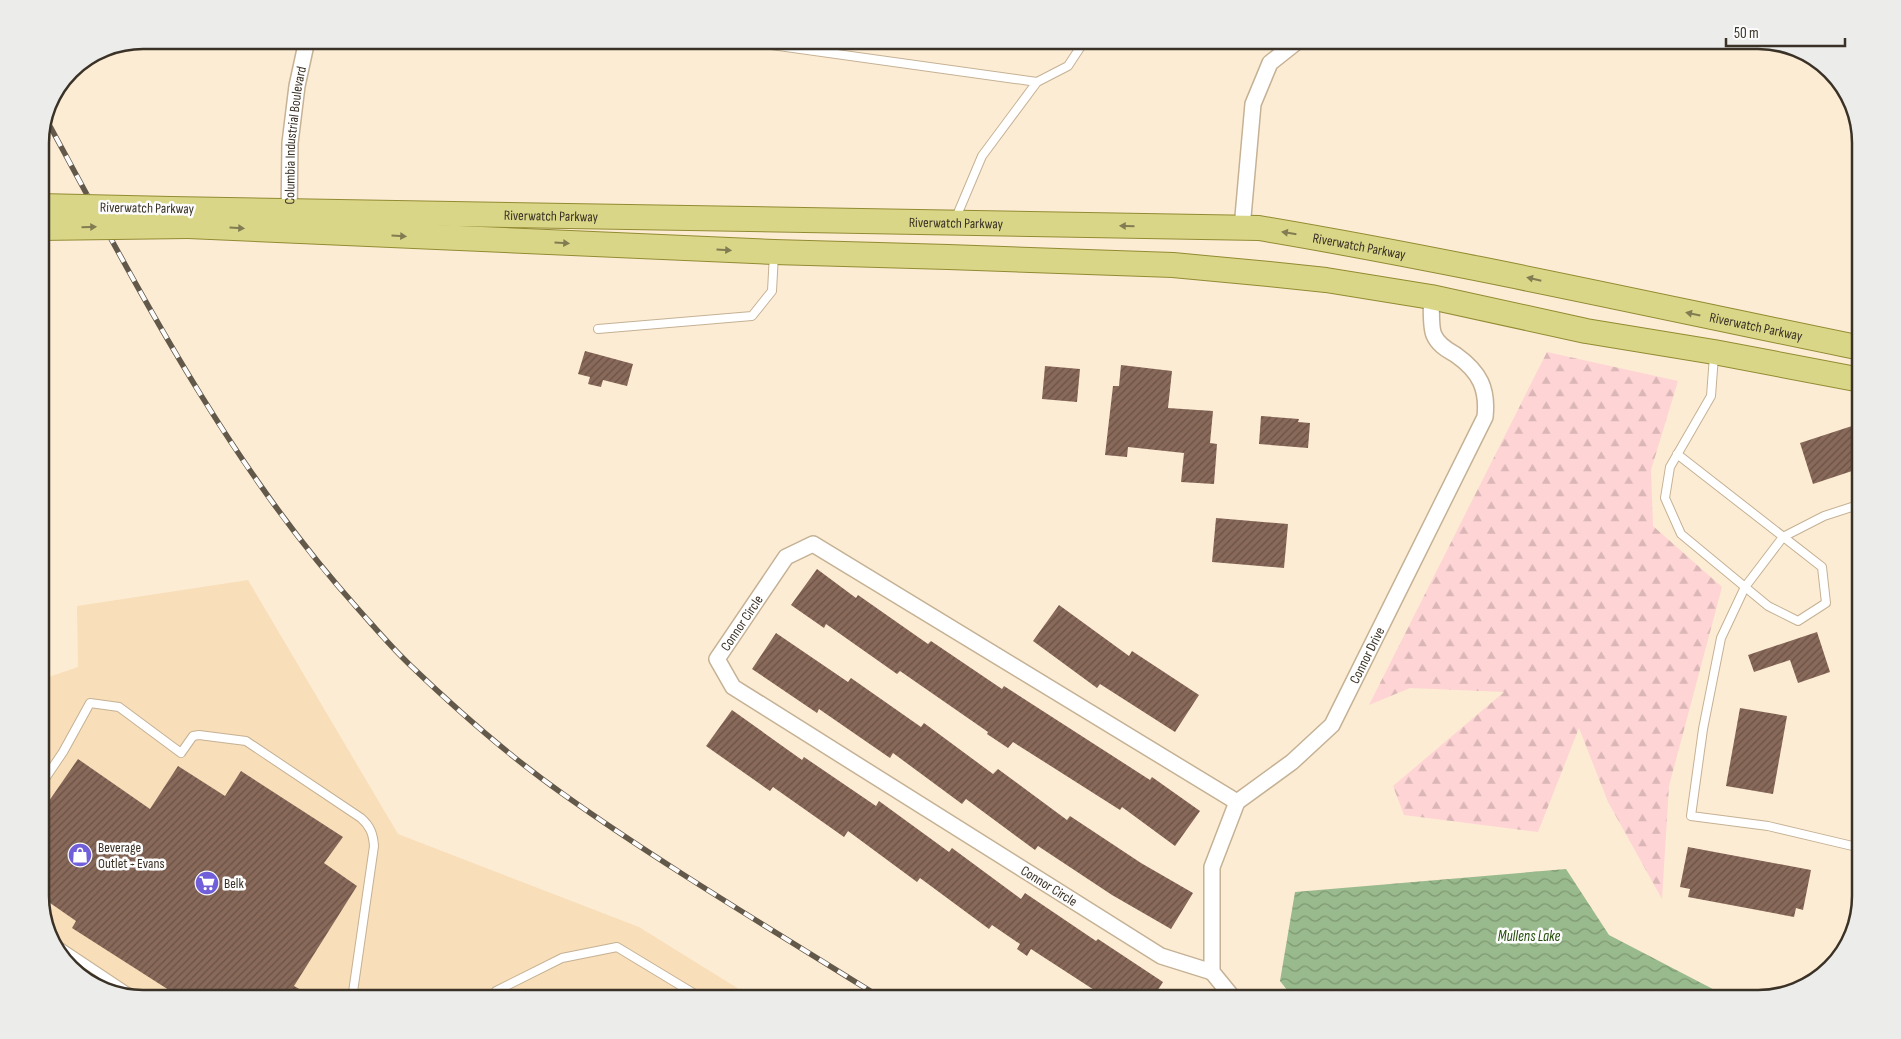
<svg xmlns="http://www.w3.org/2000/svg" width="1901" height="1039" font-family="'Sofia Sans Condensed',sans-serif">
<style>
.built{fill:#f8deb9}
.forest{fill:url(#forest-firs)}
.water{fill:url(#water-waves)}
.building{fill:url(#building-hatch)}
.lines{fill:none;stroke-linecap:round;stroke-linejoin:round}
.lane-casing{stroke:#c5b194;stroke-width:10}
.street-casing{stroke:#c5b194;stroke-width:18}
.primary-casing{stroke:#928b32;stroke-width:26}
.lane{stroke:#fff;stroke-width:8}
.street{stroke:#fff;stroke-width:15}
.primary{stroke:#dad688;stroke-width:24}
.rail-casing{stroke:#63594a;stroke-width:5.5}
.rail{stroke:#fcfcfc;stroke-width:4;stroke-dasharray:11;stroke-linecap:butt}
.primary-bridge-casing{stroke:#928b32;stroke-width:26;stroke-linecap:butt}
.primary-bridge{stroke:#dad688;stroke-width:24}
.oneway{fill:#827c52}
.labels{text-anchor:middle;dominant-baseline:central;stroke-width:5;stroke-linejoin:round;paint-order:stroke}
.street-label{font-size:14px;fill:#3a3226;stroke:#fcfcfc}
.poi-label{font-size:14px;fill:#3a3226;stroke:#fcfcfc;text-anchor:start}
.water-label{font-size:15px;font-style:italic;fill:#234d0a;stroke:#fcfcfc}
.rim{fill:none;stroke:#3a3226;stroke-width:2.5}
</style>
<defs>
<pattern id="forest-firs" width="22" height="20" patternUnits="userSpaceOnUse" patternTransform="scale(1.25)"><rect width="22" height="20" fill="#fed4d5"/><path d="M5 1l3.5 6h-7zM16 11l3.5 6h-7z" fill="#dab6b7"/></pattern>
<pattern id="water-waves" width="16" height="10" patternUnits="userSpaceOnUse" patternTransform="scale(1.25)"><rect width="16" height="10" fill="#99ba8c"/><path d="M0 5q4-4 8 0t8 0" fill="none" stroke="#7e9872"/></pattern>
<pattern id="building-hatch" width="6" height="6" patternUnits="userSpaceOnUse" patternTransform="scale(1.25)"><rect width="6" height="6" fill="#88695a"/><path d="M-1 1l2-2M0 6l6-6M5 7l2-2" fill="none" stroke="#6a5246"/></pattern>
</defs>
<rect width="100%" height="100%" fill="#fdecd4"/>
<path class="built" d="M248,580L398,834L639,927L755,999H143L97,988L58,954L40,903V680L78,667L77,606Z"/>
<path class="forest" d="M1547,352L1678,381L1651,470L1653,526L1722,587L1669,786L1662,899L1608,802L1579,728L1538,832L1404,815L1393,786L1504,692L1410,688L1369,705Z"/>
<path class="water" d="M1566,869L1609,935L1732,999H1294L1280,981L1295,892Z"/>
<path class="building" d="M585,351L633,364L627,386L603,380L601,387L588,384L590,377L578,374Z
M1121,365L1172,371L1168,408L1213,411L1210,443L1217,444L1214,484L1181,482L1184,453L1128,447L1127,457L1105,455L1113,386H1119Z
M1045,366L1080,369L1077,402L1042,399Z
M1261,416L1299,419L1298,422L1310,423L1308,448L1259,444Z
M1855,425L1861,443V468L1813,484L1800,443Z
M1216,518L1288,524L1284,568L1212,562Z
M817,569L856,598L858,595L928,644L931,641L1002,689L1004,686L1150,780L1152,777L1200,811L1175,846L1122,807L1120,810L1013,742L1008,748L987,734L988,732L900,671L897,674L826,624L824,628L791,605Z
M1059,605L1129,656L1132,651L1199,695L1175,732L1100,684L1097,688L1033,641Z
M1817,632L1830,672L1798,683L1790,660L1754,672L1748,655Z
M776,633L848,682L851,678L921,727L924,723L993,774L998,769L1067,820L1070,816L1141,863L1193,893L1171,929L1112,895L1038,846L1035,850L966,799L962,804L893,753L890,758L819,709L817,713L752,669Z
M1740,708L1787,716L1773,794L1726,786Z
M732,710L802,760L804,757L876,806L879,801L949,852L952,848L1021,899L1025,893L1096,941L1098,939L1163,982L1152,999H1108L1031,949L1027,956L1017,949L1020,944L992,925L989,929L920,878L917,882L848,831L844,837L773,787L770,791L706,746Z
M78,759L150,809L178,766L225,796L241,771L343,837L324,863L357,886L294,986L317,999H183L72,928L76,921L40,896V814Z
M1688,847L1811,870L1803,910L1796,908L1794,917L1688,897L1690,889L1680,887Z"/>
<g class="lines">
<g class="lane-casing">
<path id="lane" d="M736,40L1037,82
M955,220L982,156L1037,82L1068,66L1085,40
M598,329L752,316L772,291L774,254
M1677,454L1822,567L1826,603L1798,621L1768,606L1681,534L1665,498L1670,467L1711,396L1714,356
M1861,504L1824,516L1783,537L1745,587L1721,638L1703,729L1691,816L1768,826L1861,848
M40,786L63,752L90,703L119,707L181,753L193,736L199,735L246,741L361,818C370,826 373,833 374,846L352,999
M53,942L137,998
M491,999L496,991L562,958L617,947L703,999"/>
</g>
<g class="street-casing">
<g id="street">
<path id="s1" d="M289,219L290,143L297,86L307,40"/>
<path d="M1242,228L1253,104L1270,63L1299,40"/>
<path id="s2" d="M1212,972L1161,956L733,687L717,659L786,557L813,544L1237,802"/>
<path id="s3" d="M1234,999L1212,972V867L1237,802L1292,762L1332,725L1485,417C1488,389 1480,372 1456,355C1448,350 1438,345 1434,335C1430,327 1432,306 1431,297"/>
</g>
</g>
<g class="primary-casing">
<g id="primary">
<path id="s4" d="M171,209L1259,228C1461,262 1660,307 1861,348"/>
<path d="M188,226L774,252L948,257L1173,265L1269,274L1326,280L1431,297L1586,331L1714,352L1861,380"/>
</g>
</g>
<use href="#lane" class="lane"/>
<use href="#street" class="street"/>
<use href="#primary" class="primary"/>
<g class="rail-casing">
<path id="rail" d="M45,117C139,290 226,462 359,610C376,629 392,648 410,665C458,711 509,756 563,794C666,867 776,932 883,999"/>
</g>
<use href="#rail" class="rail"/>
<g class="primary-bridge-casing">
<path id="primary-bridge" d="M40,206L171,209
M40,228L188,226"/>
</g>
<use href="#primary-bridge" class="primary-bridge"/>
</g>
<defs><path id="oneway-solid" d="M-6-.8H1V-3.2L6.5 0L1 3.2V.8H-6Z" transform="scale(1.25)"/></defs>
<g class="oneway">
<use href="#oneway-solid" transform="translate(1127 226) rotate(-179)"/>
<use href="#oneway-solid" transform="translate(89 227) rotate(-1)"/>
<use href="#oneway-solid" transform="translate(237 228) rotate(3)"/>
<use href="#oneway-solid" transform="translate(1289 233) rotate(-171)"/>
<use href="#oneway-solid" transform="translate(399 236) rotate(3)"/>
<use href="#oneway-solid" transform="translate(562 243) rotate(3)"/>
<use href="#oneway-solid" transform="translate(724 250) rotate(3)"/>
<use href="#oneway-solid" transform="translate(1534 279) rotate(-167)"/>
<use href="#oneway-solid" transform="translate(1693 314) rotate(-168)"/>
</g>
<defs>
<g id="shop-disc" transform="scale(1.25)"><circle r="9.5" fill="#705fd9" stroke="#fcfcfc"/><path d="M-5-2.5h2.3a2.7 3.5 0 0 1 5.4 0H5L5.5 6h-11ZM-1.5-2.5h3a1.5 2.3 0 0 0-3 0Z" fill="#fff"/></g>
<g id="supermarket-disc" transform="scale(1.25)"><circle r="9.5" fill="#705fd9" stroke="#fcfcfc"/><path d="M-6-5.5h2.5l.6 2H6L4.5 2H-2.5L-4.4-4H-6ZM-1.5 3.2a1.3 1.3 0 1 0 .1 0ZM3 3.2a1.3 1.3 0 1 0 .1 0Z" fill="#fff"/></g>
</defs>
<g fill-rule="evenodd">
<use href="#shop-disc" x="80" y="855"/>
<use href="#supermarket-disc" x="207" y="883"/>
</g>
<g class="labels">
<g class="street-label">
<text stroke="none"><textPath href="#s1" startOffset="84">Columbia Industrial Boulevard</textPath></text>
<text transform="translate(147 208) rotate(1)">Riverwatch Parkway</text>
<text stroke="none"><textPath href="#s4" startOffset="380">Riverwatch Parkway</textPath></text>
<text stroke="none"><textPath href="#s4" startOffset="785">Riverwatch Parkway</textPath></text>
<text stroke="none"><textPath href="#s4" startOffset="1190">Riverwatch Parkway</textPath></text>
<text stroke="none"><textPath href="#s4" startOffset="1595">Riverwatch Parkway</textPath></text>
<text stroke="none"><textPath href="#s2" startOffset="635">Connor Circle</textPath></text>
<text stroke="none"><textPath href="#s3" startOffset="410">Connor Drive</textPath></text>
<text transform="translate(1049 886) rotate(32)">Connor Circle</text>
</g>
<g class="poi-label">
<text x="98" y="847">Beverage<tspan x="98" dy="16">Outlet - Evans</tspan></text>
<text x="224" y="883">Belk</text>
</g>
<g class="water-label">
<text x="1529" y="936">Mullens Lake</text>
</g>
</g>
<path d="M0 0H1901V1039H0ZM143 49H1758A94 94 0 0 1 1852 143V896A94 94 0 0 1 1758 990H143A94 94 0 0 1 49 896V143A94 94 0 0 1 143 49Z" fill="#ececeb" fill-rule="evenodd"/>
<path class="rim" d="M143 49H1758A94 94 0 0 1 1852 143V896A94 94 0 0 1 1758 990H143A94 94 0 0 1 49 896V143A94 94 0 0 1 143 49Z"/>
<path d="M1726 38v8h119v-8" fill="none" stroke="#3a3226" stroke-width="2.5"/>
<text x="1734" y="38" font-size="15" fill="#3a3226" stroke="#fcfcfc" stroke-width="4" paint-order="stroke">50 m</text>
</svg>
